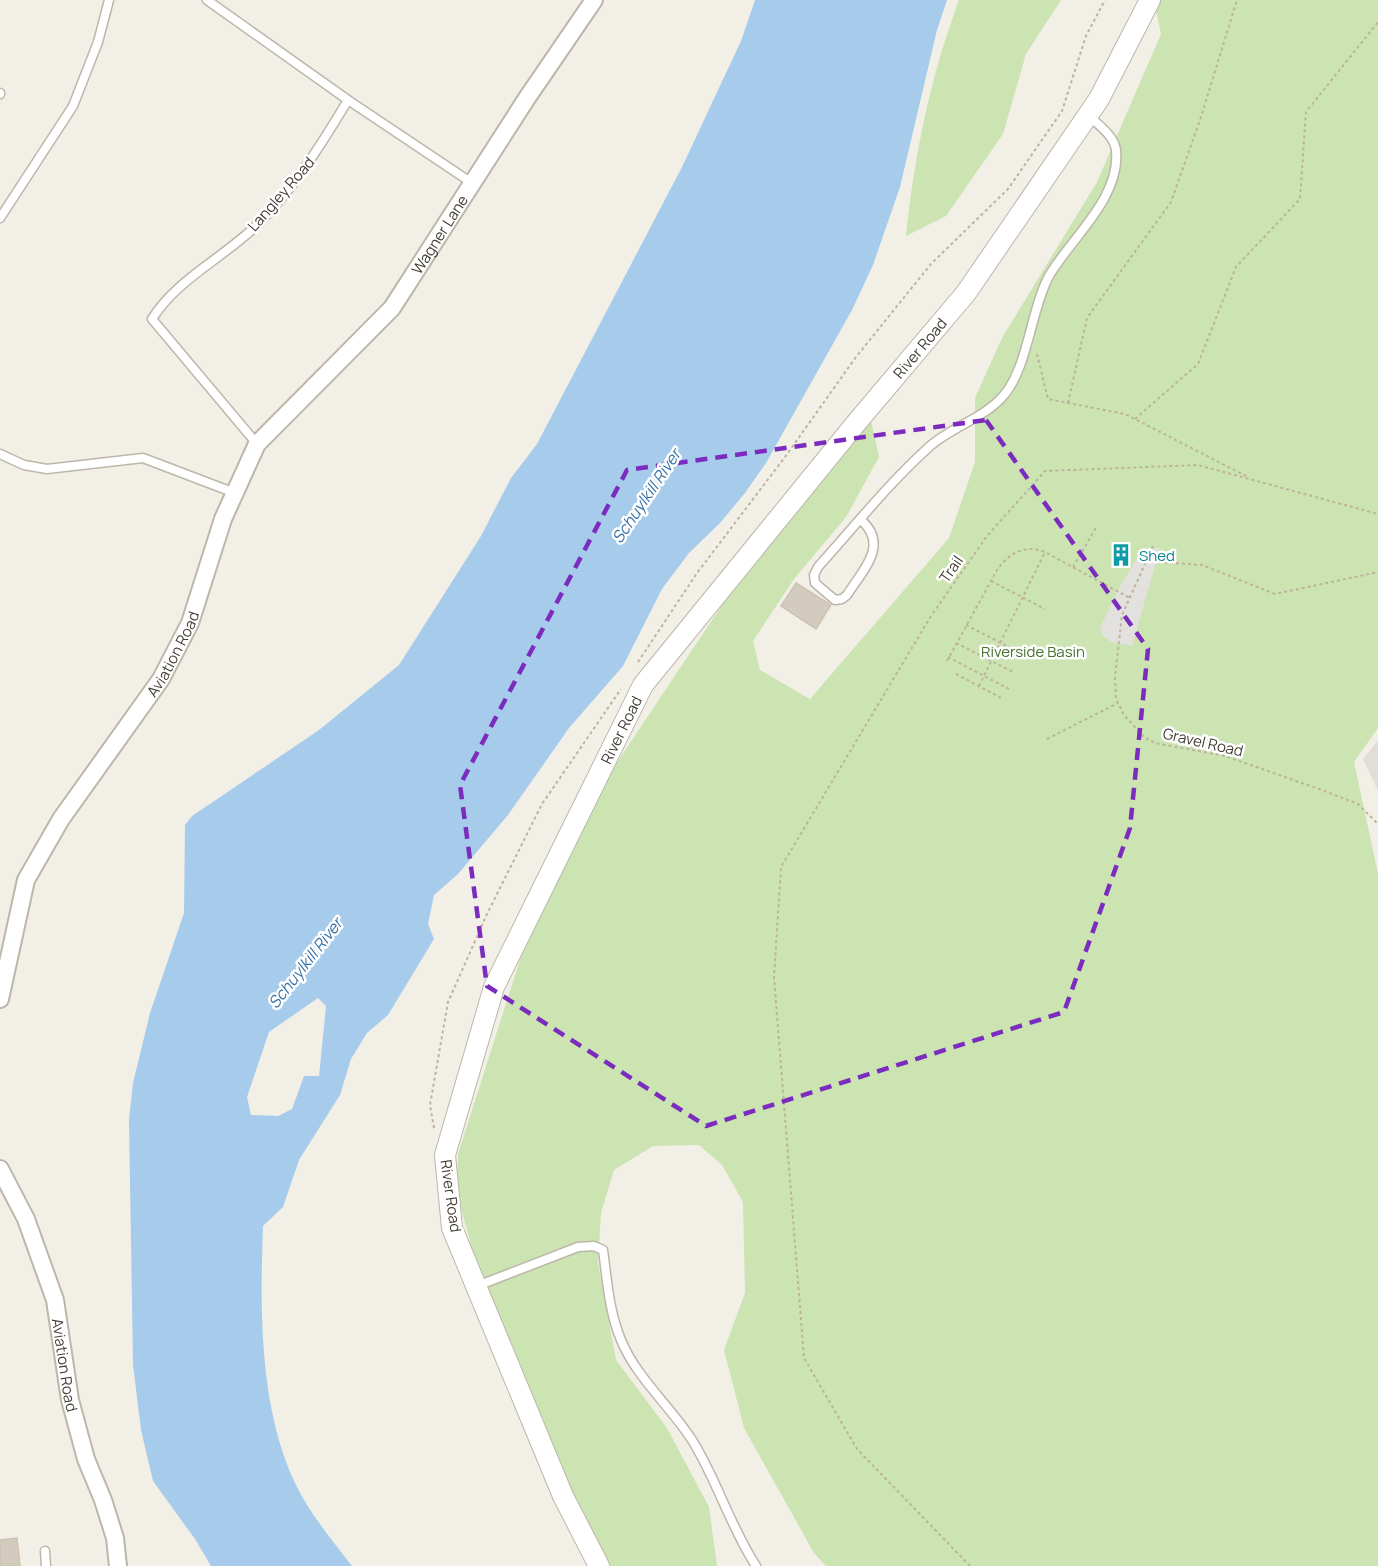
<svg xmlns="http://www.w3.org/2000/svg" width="1378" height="1566" font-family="Manrope,sans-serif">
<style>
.industrial{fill:#e1ded8}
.green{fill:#cbe4b2}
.parking{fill:#e3e1de}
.water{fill:#a7cceb;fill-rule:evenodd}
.building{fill:#d3cbbd;stroke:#cdc3b0;stroke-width:1.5}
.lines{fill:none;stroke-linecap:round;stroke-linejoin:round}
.service-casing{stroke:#bdb7aa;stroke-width:11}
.minor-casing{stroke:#bdb7aa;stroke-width:20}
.tertiary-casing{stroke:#bdb7aa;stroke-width:22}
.path{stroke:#bdb39c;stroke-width:2;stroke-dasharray:3 3;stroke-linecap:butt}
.service{stroke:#fff;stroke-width:8}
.minor{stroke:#fff;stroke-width:16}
.tertiary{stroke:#fff;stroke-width:20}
.marked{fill:none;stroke:#7b2cbf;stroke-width:4.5;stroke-dasharray:12 8;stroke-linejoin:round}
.labels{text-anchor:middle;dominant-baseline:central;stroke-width:5;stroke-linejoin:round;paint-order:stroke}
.street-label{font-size:15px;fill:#443f36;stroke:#fff}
.culture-label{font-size:15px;fill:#0d838f;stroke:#fff;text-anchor:start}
.park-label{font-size:15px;fill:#44722e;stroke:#fff}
.water-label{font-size:16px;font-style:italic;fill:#3773a9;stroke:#fff}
</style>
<rect width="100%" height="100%" fill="#f2efe7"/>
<path class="industrial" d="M1378,740V791L1363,759Z"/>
<path class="green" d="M959,0H1061L1026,54L1003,134L946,216L906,236C914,157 931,74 959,0Z
M1154,0H1378V728L1354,762L1378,874V1566H826L814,1553L744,1428L724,1350L745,1293L743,1202L722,1165L699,1145L653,1146L614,1170L601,1213L598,1263L616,1360L667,1428L709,1507L717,1566H605L489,1310L457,1194L458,1154L540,897L598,791L740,578L871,420L879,457L846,517L794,579L753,641L760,670L810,699L949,538L975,462V398L1002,338L1097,182L1161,34Z"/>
<path class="parking" d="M1143,548H1160L1132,646L1111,642L1102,635L1100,628L1118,590Z"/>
<path class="water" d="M755,0H947L937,30L900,187L873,265L852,310L766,463L745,493L720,523L689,553L662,589L623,666L569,728L508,815L458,874L434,895L428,924L434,939L388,1015L367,1033L351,1059L340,1095L299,1160L283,1207L263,1226C260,1310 259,1406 295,1483C309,1513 332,1540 352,1566H211L195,1539L153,1481L141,1430L133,1365L129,1119L133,1083L150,1013L184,913L185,825L192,816L319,730L399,665L481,536L511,478L537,444L682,167L741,41ZM318,998L326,1006L319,1076H304L292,1109L278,1116L251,1115L247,1097L269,1032Z"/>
<path class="building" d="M796,583L831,605L816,629L781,606Z
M17,1538L20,1566H0V1540Z"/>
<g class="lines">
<g class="service-casing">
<path id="service" d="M207,0L348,100C321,145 294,188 257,225C223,258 176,280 152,319L257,444
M0,93V94
M348,100L472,183
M0,218L73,106L98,42L109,0
M0,454L24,465L47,469L143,458L235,493
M861,520C890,545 862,571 847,595L842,599L835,600L815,583L814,575L818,567C854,527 889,483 929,447C951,427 985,418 1004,395C1028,367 1031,309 1049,276C1071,238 1121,198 1116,150C1114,135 1098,125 1088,115
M477,1286L578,1247L594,1246L603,1250C607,1279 609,1312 621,1340C636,1377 670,1406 692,1440C717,1480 730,1526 756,1566
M45,1551L46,1566"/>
</g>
<g class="minor-casing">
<g id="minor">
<path id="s1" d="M0,999L26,880L61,819L161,679L190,623L223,519L257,444L392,308L527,98L594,0"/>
<path id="s2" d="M0,1169L26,1219L55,1300L70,1400L86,1459L103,1500L115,1538L118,1566"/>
</g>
</g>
<g class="tertiary-casing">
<g id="tertiary">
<path id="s3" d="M599,1566L563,1496L452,1228L445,1155L494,987L643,685L857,422L966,293L1099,99L1150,0"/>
</g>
</g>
<path class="path" d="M1037,354L1048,399L1125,414L1246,476
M1068,403L1087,318L1171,202L1200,120L1237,0
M1135,419L1198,364L1236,267L1300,199L1306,112L1378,22
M1153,546L1122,615L1115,677L1116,699L1124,715L1144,737L1155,743L1225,756L1319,789L1358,804L1378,824
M1146,561L1202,565L1275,594L1378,572
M1073,567L1097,526
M991,581L1045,609
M966,625L1034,660
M956,643L1015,673
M948,657L1009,689
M947,661L997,570C1009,553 1025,544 1045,552L1130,598
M638,662L697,573L785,457L856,357L931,264L1008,189L1062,111L1086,36L1105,0
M956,674L1003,699
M979,686L1045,552
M1047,739L1118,703
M434,1128L430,1105L448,1002L487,914L542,804L621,689
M970,1566L857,1449L804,1358L774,977L781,867L931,616L987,536L1045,471L1198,465L1378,514"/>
<use href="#service" class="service"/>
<use href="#minor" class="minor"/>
<use href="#tertiary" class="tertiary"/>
</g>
<path class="marked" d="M986,420L1148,649L1130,828L1064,1012L706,1126L487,986L460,785L627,470Z"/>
<defs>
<g id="building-bare" transform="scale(1.8)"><path d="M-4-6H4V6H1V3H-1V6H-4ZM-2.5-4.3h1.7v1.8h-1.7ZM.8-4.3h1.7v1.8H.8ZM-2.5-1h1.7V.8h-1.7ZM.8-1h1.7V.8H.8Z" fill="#0f9aa8" stroke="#fff" stroke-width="2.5" paint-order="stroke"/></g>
</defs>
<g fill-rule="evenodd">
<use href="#building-bare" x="1121" y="555"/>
</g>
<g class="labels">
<g class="street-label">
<text transform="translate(281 194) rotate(-49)">Langley Road</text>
<text stroke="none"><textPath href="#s1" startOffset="898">Wagner Lane</textPath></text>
<text stroke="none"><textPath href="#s3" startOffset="1390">River Road</textPath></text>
<text transform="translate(951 569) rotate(-55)">Trail</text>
<text stroke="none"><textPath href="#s1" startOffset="392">Aviation Road</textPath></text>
<text stroke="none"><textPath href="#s3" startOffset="904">River Road</textPath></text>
<text transform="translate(1203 742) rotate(13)">Gravel Road</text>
<text transform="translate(451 1196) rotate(82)">River Road</text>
<text stroke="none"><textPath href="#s2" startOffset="208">Aviation Road</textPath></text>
</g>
<g class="culture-label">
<text x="1139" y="555">Shed</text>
</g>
<g class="park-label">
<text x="1033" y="651">Riverside Basin</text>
</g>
<g class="water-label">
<text transform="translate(646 496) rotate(-56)">Schuylkill River</text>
<text transform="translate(305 963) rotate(-52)">Schuylkill River</text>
</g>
</g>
</svg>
